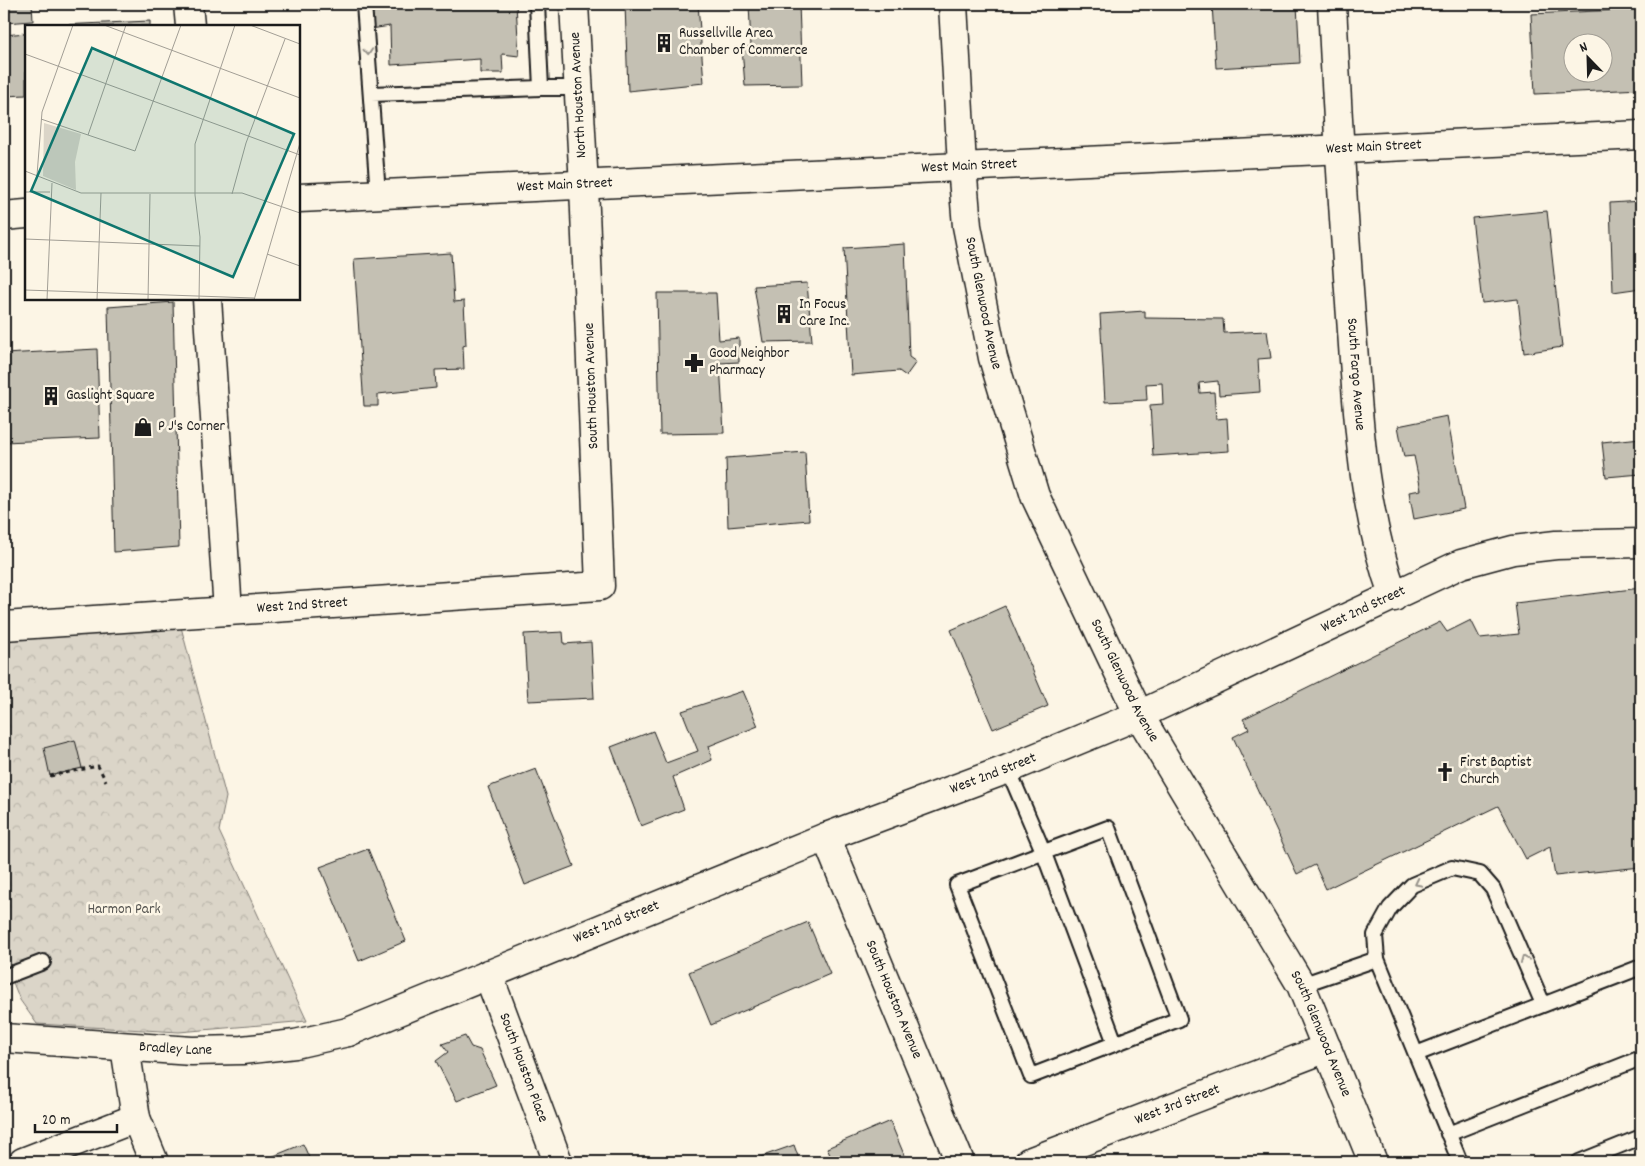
<svg xmlns="http://www.w3.org/2000/svg" width="1645" height="1166" font-family="Dekko,sans-serif">
<style>
.forest{fill:url(#forest-crowns);stroke:#7c7872}
.building{fill:#c4c0b3;stroke:#1c1c1c;fill-rule:evenodd}
.lines{fill:none;stroke-linecap:round;stroke-linejoin:round}
.lane-casing{stroke:#1c1c1c;stroke-width:18}
.street-casing{stroke:#1c1c1c;stroke-width:31}
.secondary-casing{stroke:#1c1c1c;stroke-width:31}
.primary-casing{stroke:#1c1c1c;stroke-width:31}
.path{stroke:#1c1c1c;stroke-width:3;stroke-dasharray:4 4;stroke-linecap:butt}
.lane{stroke:#fcf5e5;stroke-width:14}
.street{stroke:#fcf5e5;stroke-width:28}
.secondary{stroke:#fcf5e5;stroke-width:28}
.primary{stroke:#fcf5e5;stroke-width:28}
.oneway{stroke:#97938b}
.labels{text-anchor:middle;dominant-baseline:central;stroke-width:5;stroke-linejoin:round;paint-order:stroke}
.poi-label{font-size:15px;fill:#1c1c1c;stroke:#fcf5e5;text-anchor:start}
.street-label{font-size:15px;fill:#1c1c1c;stroke:#fcf5e5}
.park-label{font-size:15px;fill:#555450;stroke:#fcf5e5}
.inset-road{fill:none;stroke:#a29e95;stroke-width:1}
.view{fill:#0f766e;fill-opacity:0.15;stroke:#0f766e;stroke-width:2.5}
.inset-edge{fill:none;stroke:#1c1c1c;stroke-width:2.5}
</style>
<defs>
<pattern id="forest-crowns" width="20" height="18" patternUnits="userSpaceOnUse" patternTransform="scale(1.25)"><rect width="20" height="18" fill="#dbd5c8"/><path d="M2 6a3 3 0 1 1 6 0M12 15a3 3 0 1 1 6 0" fill="none" stroke="#bbb6ab"/></pattern>
</defs>
<rect width="100%" height="100%" fill="#fcf5e5"/>
<filter id="ink" filterUnits="userSpaceOnUse"><feTurbulence type="fractalNoise" baseFrequency=".02" numOctaves="2"/><feDisplacementMap in="SourceGraphic" scale="10" xChannelSelector="R" yChannelSelector="G"/><feConvolveMatrix kernelMatrix="1 2 1 2 8 2 1 2 1" color-interpolation-filters="sRGB"/></filter>
<g filter="url(#ink)">
<path class="forest" d="M181,627L226,797L219,831L307,1021L179,1032L37,1024L20,1000L4,960V639Z"/>
<path class="building" d="M4,4H32L33,21L4,23Z
M368,4H516L519,56L502,54L503,73H480V59L391,65L390,26L371,29Z
M625,4H698L704,83L628,91Z
M749,4H799L802,85L745,86L742,48L751,46Z
M833,4H862L833,7Z
M1212,4H1297L1300,63L1216,68Z
M1641,9V89L1535,94L1531,14ZM1572,42H1602V72H1572Z
M150,21V26H60V25Z
M26,33V95L4,96V35Z
M1641,201V288L1613,292L1610,203Z
M1547,211L1562,347L1524,353L1518,299L1482,303L1472,218Z
M905,244L909,357L916,362L906,376L899,371L851,375L844,248Z
M451,253L454,302L464,301L466,345L463,346L464,369L435,370L436,388L378,394V406H364L354,259Z
M807,283L812,341L763,342L754,286Z
M657,293H716L719,340L739,338V362L720,363L724,433L660,434Z
M173,302L179,547L114,552L108,307Z
M1145,311V318L1223,319L1224,333L1267,331L1271,358L1258,359L1260,392L1219,395L1218,381L1199,383L1200,393L1214,392L1216,419L1227,418L1229,451L1153,456L1150,405L1163,404L1162,383L1146,384L1147,400L1105,402L1100,314Z
M97,349L100,438L4,442V354Z
M1447,416L1464,509L1414,519L1409,492L1421,490L1414,456L1404,457L1398,426Z
M1641,438V474L1606,477L1602,442Z
M805,452L809,520L728,527L726,458Z
M1641,588V867L1555,876L1550,847L1526,859L1498,806L1326,889L1315,865L1297,874L1233,737L1249,729L1243,719L1440,622L1447,632L1471,620L1480,638L1519,634L1515,603Z
M1005,606L1048,706L993,729L951,630Z
M563,632L564,644L591,642L594,698L528,701L524,634Z
M743,691L758,726L709,746L712,760L673,777L684,809L641,826L611,747L653,731L666,763L698,751L682,711Z
M75,740L82,768L50,776L44,748Z
M536,769L574,866L525,885L488,787Z
M368,849L406,941L359,961L320,867Z
M808,922L830,974L711,1025L689,972Z
M465,1036L471,1047L480,1050L496,1085L457,1101L436,1061L448,1052L442,1044Z
M890,1121L905,1157L893,1162H833L827,1148Z
M303,1144L311,1162H259Z
M794,1145L800,1162H746Z"/>
<g class="lines">
<g class="lane-casing">
<path id="lane" d="M364,4L378,194
M537,4L541,88H579
M371,94L541,88
M1008,769L1043,851L1115,1043
M1108,828L1179,1019L1031,1076L957,885Z
M4,977L43,962
M1301,985L1377,959
M1416,1054L1641,967
M1448,1134L1641,1058
M1460,1162L1377,959L1375,935L1390,908L1412,885L1452,868L1480,874L1493,889L1543,1004
M1579,1162L1641,1137"/>
</g>
<g class="street-casing">
<g id="street">
<path d="M188,4L190,26"/>
<path d="M953,4L962,166"/>
<path id="s1" d="M1332,4C1337,108 1343,213 1351,317C1358,412 1361,507 1394,597"/>
<path d="M207,299L228,611"/>
<path id="s2" d="M4,626L600,586L584,186L574,4"/>
<path id="s3" d="M826,837L960,1162"/>
<path id="s4" d="M488,974L558,1162"/>
<path id="s5" d="M348,1032L826,837L1008,769L1139,715"/>
<path d="M125,1047L136,1118L154,1162"/>
<path d="M23,1162L136,1118"/>
<path id="s6" d="M1029,1162L1327,1048"/>
</g>
</g>
<g class="secondary-casing">
<g id="secondary">
<path id="s7" d="M962,166L967,226L993,358L1035,496L1139,715L1301,985L1373,1162"/>
<path id="s8" d="M1139,715L1461,564L1513,550L1556,545L1641,543"/>
<path id="s9" d="M4,1038L192,1051L242,1050L295,1044L348,1032"/>
</g>
</g>
<g class="primary-casing">
<g id="primary">
<path id="s10" d="M299,198L1641,135"/>
<path d="M4,216L26,214"/>
</g>
</g>
<path class="path" d="M50,776L98,766L106,781"/>
<use href="#lane" class="lane"/>
<use href="#street" class="street"/>
<use href="#secondary" class="secondary"/>
<use href="#primary" class="primary"/>
</g>
<defs><path id="oneway-chevron" d="M-2-3.5L2.5 0L-2 3.5" fill="none" stroke-width="1.6" stroke-linecap="round" stroke-linejoin="round" transform="scale(1.25)"/></defs>
<g class="oneway">
<use href="#oneway-chevron" transform="translate(368 52) rotate(86)"/>
<use href="#oneway-chevron" transform="translate(1418 883) rotate(153)"/>
<use href="#oneway-chevron" transform="translate(1524 959) rotate(-112)"/>
</g>
</g>
<defs>
<g id="building-bare" transform="scale(1.5)"><path d="M-4-6H4V6H1V3H-1V6H-4ZM-2.5-4.3h1.7v1.8h-1.7ZM.8-4.3h1.7v1.8H.8ZM-2.5-1h1.7V.8h-1.7ZM.8-1h1.7V.8H.8Z" fill="#1c1c1c" stroke="#fcf5e5" stroke-width="2.5" paint-order="stroke"/></g>
<g id="pharmacy-bare" transform="scale(1.5)"><path d="M-2-6h4v4h4v4h-4v4h-4v-4h-4v-4h4Z" fill="#1c1c1c" stroke="#fcf5e5" stroke-width="2.5" paint-order="stroke"/></g>
<g id="shop-bare" transform="scale(1.5)"><path d="M-5-2.5h2.3a2.7 3.5 0 0 1 5.4 0H5L5.5 6h-11ZM-1.5-2.5h3a1.5 2.3 0 0 0-3 0Z" fill="#1c1c1c" stroke="#fcf5e5" stroke-width="2.5" paint-order="stroke"/></g>
<g id="church-bare" transform="scale(1.5)"><path d="M-1.2-6h2.4v3.5h3.3v2.4h-3.3V6h-2.4V-.1h-3.3v-2.4h3.3Z" fill="#1c1c1c" stroke="#fcf5e5" stroke-width="2.5" paint-order="stroke"/></g>
</defs>
<g fill-rule="evenodd">
<use href="#building-bare" x="664" y="43"/>
<use href="#building-bare" x="784" y="314"/>
<use href="#pharmacy-bare" x="694" y="363"/>
<use href="#building-bare" x="51" y="396"/>
<use href="#shop-bare" x="143" y="427"/>
<use href="#church-bare" x="1445" y="772"/>
</g>
<g class="labels">
<g class="poi-label">
<text x="679" y="34">Russellville Area<tspan x="679" dy="17">Chamber of Commerce</tspan></text>
<text x="799" y="305">In Focus<tspan x="799" dy="17">Care Inc.</tspan></text>
<text x="709" y="354">Good Neighbor<tspan x="709" dy="17">Pharmacy</tspan></text>
<text x="66" y="396">Gaslight Square</text>
<text x="158" y="427">P J's Corner</text>
<text x="1460" y="763">First Baptist<tspan x="1460" dy="17">Church</tspan></text>
</g>
<g class="street-label">
<text transform="translate(579 95) rotate(-93)">North Houston Avenue</text>
<text stroke="none"><textPath href="#s10" startOffset="1076">West Main Street</textPath></text>
<text stroke="none"><textPath href="#s10" startOffset="671">West Main Street</textPath></text>
<text stroke="none"><textPath href="#s10" startOffset="266">West Main Street</textPath></text>
<text stroke="none"><textPath href="#s7" startOffset="139">South Glenwood Avenue</textPath></text>
<text stroke="none"><textPath href="#s1" startOffset="371">South Fargo Avenue</textPath></text>
<text transform="translate(592 386) rotate(-92)">South Houston Avenue</text>
<text stroke="none"><textPath href="#s2" startOffset="299">West 2nd Street</textPath></text>
<text stroke="none"><textPath href="#s8" startOffset="248">West 2nd Street</textPath></text>
<text stroke="none"><textPath href="#s7" startOffset="544">South Glenwood Avenue</textPath></text>
<text stroke="none"><textPath href="#s5" startOffset="695">West 2nd Street</textPath></text>
<text stroke="none"><textPath href="#s5" startOffset="290">West 2nd Street</textPath></text>
<text stroke="none"><textPath href="#s3" startOffset="176">South Houston Avenue</textPath></text>
<text stroke="none"><textPath href="#s7" startOffset="949">South Glenwood Avenue</textPath></text>
<text stroke="none"><textPath href="#s9" startOffset="172">Bradley Lane</textPath></text>
<text stroke="none"><textPath href="#s4" startOffset="100">South Houston Place</textPath></text>
<text stroke="none"><textPath href="#s6" startOffset="159">West 3rd Street</textPath></text>
</g>
<g class="park-label">
<text x="124" y="910">Harmon Park</text>
</g>
</g>
<g transform="translate(25 25)">
<rect width="275" height="275" fill="#fcf5e5"/>
<path d="M19,98L56,109L50,137L51,165L18,151Z" fill="#dbd5c8"/>
<path class="inset-road" d="M79,0L275,73M225,0L275,19M0,29L275,130M16,94L110,126L156,0M63,110L101,0M0,146L56,168H217L275,188M12,150L17,87L48,0M0,167H25M207,169L221,118L260,14M0,214L175,221M242,229L275,241M0,265L229,273M22,275L27,158M72,275L76,168M123,275L125,169M174,275L175,212L170,170V119L210,0M229,275L275,118"/>
<path class="view" d="M67,23L269,109L208,252L6,166Z"/>
<rect width="275" height="275" class="inset-edge"/>
</g>
<rect width="1645" height="1166" fill="none" stroke="#fcf5e5" stroke-width="20"/>
<rect x="10" y="10" width="1625" height="1146" fill="none" stroke="#1c1c1c" stroke-width="2" filter="url(#ink)"/>
<g transform="translate(1588 58) rotate(337)"><circle r="24" fill="#fcf5e5" stroke="#a29e95"/>
<path d="M0-4L9 19L0 12L-9 19Z" fill="#1c1c1c"/>
<text y="-8" font-size="14" font-weight="bold" text-anchor="middle" fill="#1c1c1c">N</text>
</g>
<path d="M35 1124v8h82v-8" fill="none" stroke="#1c1c1c" stroke-width="2.5"/>
<text x="42" y="1124" font-size="15" fill="#1c1c1c" stroke="#fcf5e5" stroke-width="4" paint-order="stroke">20 m</text>
</svg>
